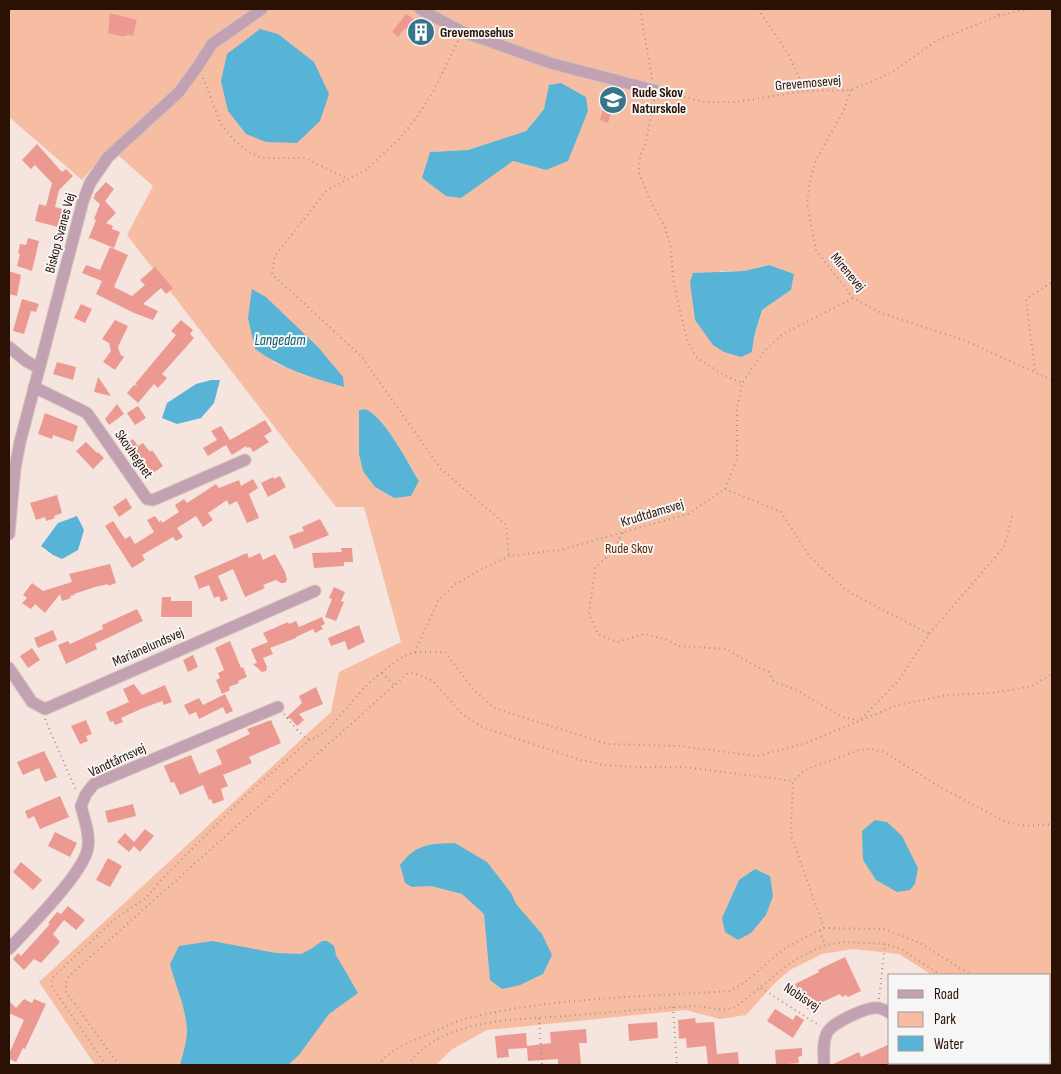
<svg xmlns="http://www.w3.org/2000/svg" width="1061" height="1074" font-family="'Sofia Sans Condensed',sans-serif">
<style>
.green{fill:#f6bda3;fill-rule:evenodd}
.water{fill:#58b4d7}
.building{fill:#ec9992}
.lines{fill:none;stroke-linecap:round;stroke-linejoin:round}
.minor-casing{stroke:#d5c3bb;stroke-width:13}
.path{stroke:#a9958c;stroke-width:2;stroke-dasharray:1 4;stroke-linecap:butt}
.minor{stroke:#c2a1b2;stroke-width:11}
.labels{text-anchor:middle;dominant-baseline:central;stroke-width:4;stroke-linejoin:round;paint-order:stroke}
.poi-label{font-size:14px;font-weight:bold;fill:#2b1004;stroke:#f6f6f6;text-anchor:start}
.street-label{font-size:14px;fill:#2b1004;stroke:#f6f6f6}
.park-label{font-size:14px;fill:#682700;stroke:#f6f6f6}
.water-label{font-size:15px;font-style:italic;fill:#0d5a72;stroke:#f6f6f6}
</style>
<rect width="100%" height="100%" fill="#f5e5de"/>
<path class="green" d="M9,9H1052V1053L1050,1051V975H932L899,954L853,949L822,954L790,970L775,983L746,1015L720,1019L686,1010L487,1030L451,1050L436,1065H95L39,982L331,712L339,672L401,642L364,507H336L127,235L153,186L110,148L82,180L9,117ZM544,109L546,170L513,161L430,152L468,150L526,131ZM769,265L791,290L762,310L754,338L752,352L695,320L693,303L720,271H744ZM266,297L283,314L344,387L301,374L273,362ZM381,422L395,441L419,481L411,496L394,498L375,487Z"/>
<path class="water" d="M260,29L278,34L314,62L329,94L320,121L297,143L266,142L246,134L228,111L221,81L227,54Z
M561,83L586,97L588,111L568,161L546,170L513,161L461,198L446,196L422,178L430,152L468,150L526,131L544,109L549,85Z
M769,265L794,274L791,290L762,310L754,337L752,352L741,357L724,352L713,345L695,320L690,282L693,273L744,271Z
M252,289L266,297L318,347L343,377L344,387C312,378 282,369 255,349L248,318Z
M211,380H220L214,403L201,418L177,424L162,418L167,403L196,384Z
M359,410C362,410 365,409 367,410C385,418 409,465 419,481L411,496L394,498L375,487L363,471L359,454Z
M77,516L84,530L78,550L62,559L53,555L41,546L58,523Z
M875,820L887,822L902,836L918,868L915,884L910,890L897,892L876,880L863,860L862,831Z
M455,843L487,862L511,893L516,904L542,934L552,955L543,974L520,985L502,989L490,980L484,914L462,894L431,886L412,887L405,883L400,865C417,843 430,844 455,843Z
M755,869L770,876L773,896L766,915L751,933L738,940L725,932L722,918L739,880Z
M212,941L276,953L301,954L311,949L322,941H327L334,946L336,955L358,993L329,1014L299,1055L288,1065H180C183,1054 187,1041 187,1030C186,1007 175,985 170,964L179,946Z"/>
<path class="building" d="M110,13L137,20L133,36L127,34V36H120L108,33Z
M406,14L431,31L424,42L405,28L398,37L392,32Z
M609,86L623,90L619,107L613,106L608,123L600,120Z
M37,144L62,172L66,169L73,176L59,190L55,207L63,209L62,213L65,214L62,228L35,221L39,204L46,206L52,183L35,165L31,169L22,160Z
M106,182L114,189L105,201L116,213L106,223L113,226L112,229L120,232L114,248L90,238L88,240L96,220L94,219L100,204L93,198L95,196L94,195Z
M28,238L39,241L32,271L17,266L20,254L18,253L20,244L26,245Z
M110,247L128,255L114,287L132,296L145,285L140,280L155,267L173,288L166,294L161,288L143,304L158,311L153,320L134,313L96,294L102,281L82,273L86,265L100,270Z
M9,271L21,275L17,296L9,294Z
M22,299L39,304L36,312L31,311L24,334L13,331Z
M81,304L92,309L85,323L74,318Z
M115,320L128,326L118,347L120,354L124,357L115,370L103,362L111,351L109,343L102,339Z
M181,320L193,330L190,334L194,338L162,374L167,378L158,388L154,384L138,403L127,393L134,385L138,386L135,384L176,335L171,331Z
M57,362L76,367L73,380L53,374Z
M98,377L105,387L111,396L94,392Z
M117,404L124,414L109,425L105,419Z
M138,406L146,418L135,425L127,413Z
M45,413L78,426L73,442L53,435L52,439L38,434Z
M265,420L272,431L264,436L269,442L253,452L250,447L247,448L246,446L232,455L226,445L208,456L203,448L217,440L211,431L221,426L230,440Z
M133,439L138,446L143,443L150,452L152,450L163,466L150,475L132,451L130,453L124,445Z
M86,442L97,453L98,452L104,458L93,469L76,451Z
M280,476L286,487L268,497L261,483L273,477L274,479Z
M253,479L258,488L249,494L259,518L247,523L237,501L229,505L227,500L208,513L213,520L203,527L196,516L177,528L183,537L176,541L173,537L142,555L145,560L132,568L105,526L113,521L125,539L130,536L135,544L154,532L147,520L155,516L159,522L161,520L162,523L179,512L175,505L184,499L187,503L216,484L219,488L239,480L241,486Z
M57,495L62,513L54,516L55,518L46,521L45,517L36,520L30,503Z
M126,498L132,508L119,517L113,507Z
M320,519L329,535L294,549L289,536L304,531L302,527Z
M341,548H352L353,562H344V566L314,568L312,553L342,552Z
M247,553L249,558L260,553L263,560L275,554L285,572L287,580L285,583H281L276,580L263,585L265,588L245,597L233,569L218,576L228,599L221,602L219,596L214,598L209,585L199,589L194,576Z
M110,564L116,583L108,586V584L95,587L74,594L75,595L70,596L71,598L62,601L60,594L45,613L35,604L31,609L22,603L27,598L23,595L32,583L43,591L72,582L69,574Z
M334,587L345,592L341,601L344,602L336,621L325,617L332,599L329,598Z
M162,597H171V601H192V617H161Z
M137,609L143,621L95,644L97,649L66,664L58,645L68,641L70,644L103,629L102,625Z
M322,617L325,624L321,626L323,629L315,633L313,629L296,637V638L270,648L268,643L273,654L263,658L267,667L266,671L262,672L253,664L257,663L251,649L268,642L263,633L288,622L289,624L296,621L299,627Z
M359,625L365,642L348,650L345,641L331,646L328,638Z
M53,630L57,640L38,648L34,638Z
M230,641L241,668L243,667L247,677L238,681L239,683L229,687L230,690L222,694L216,680L220,678L218,673L224,670L215,648Z
M32,648L40,660L28,668L20,656Z
M193,655L198,667L188,672L183,660Z
M134,684L142,695L165,685L172,702L164,705L162,701L143,708L121,718L123,722L115,725L113,721L110,722L106,712L129,702L123,689Z
M316,687L323,704L299,714L304,720L297,726L290,718L287,719L286,718L302,703L299,696Z
M225,694L233,711L226,714L223,707L199,719L196,712L189,715L184,705L199,698L203,705Z
M86,720L92,734L86,736L88,741L80,744L71,726Z
M271,720L281,743L249,757L252,763L223,775L228,786L221,789L224,800L213,804L211,799L209,800L203,785L180,795L174,782L171,783L164,766L191,755L199,774L222,764L216,750L250,734L247,729Z
M44,751L57,777L45,782L39,768L23,775L17,762Z
M60,796L69,817L40,829L34,816L28,819L25,811Z
M133,804L136,816L108,823L105,811Z
M145,829L154,836L140,852L134,846L129,852L117,842L125,833L134,842Z
M55,832L77,843L70,857L48,846Z
M108,858L122,866L110,887L96,880Z
M21,862L42,880L33,890L13,872Z
M68,906L85,920L76,930L64,920L53,934L60,942L41,963L34,959L24,970L13,959L18,953L21,956L50,924L48,923L57,912L61,914Z
M845,957L861,991L848,997L846,995L842,997L840,994L807,1009L795,984L819,972L818,970Z
M24,999L32,1003L34,999L46,1004L25,1049L23,1048L16,1062L9,1059V1054L24,1020L9,1013V1001L16,1008Z
M775,1009L793,1020L796,1015L804,1020L793,1038L767,1021Z
M695,1018L696,1023L714,1022L717,1054L738,1052L739,1065H708L706,1046L687,1048L686,1038L679,1039L678,1020Z
M657,1022L658,1038L629,1041L628,1024Z
M586,1029L587,1043H579L581,1065H558V1059L528,1061L527,1048L508,1049L509,1057L497,1058L495,1036L526,1033L527,1046L551,1043L550,1032Z
M890,1044V1063L884,1065H831L859,1052L861,1057Z
M802,1048V1056L798,1057L799,1063L776,1065L775,1050Z"/>
<g class="lines">
<g class="minor-casing">
<path id="minor" d="M420,9L463,32L550,63L665,93
M9,347L26,361L39,368
M34,387L87,413L147,499L153,500L245,460
M9,534L15,468L20,442L83,201L90,183L108,157L179,92L198,66L212,44L262,9
M9,668L32,702L45,709L315,591
M9,949C28,928 85,872 88,847C90,833 84,819 81,806L86,794L94,784L278,707
M950,1063L953,1065
M824,1065C824,1055 822,1043 827,1033C831,1023 868,1006 879,1008C883,1009 887,1011 890,1013"/>
</g>
<path class="path" d="M640,9L652,79
M758,9L789,55L805,91
M997,9L998,16
M458,41L433,92L417,117L400,138L366,170L327,190L275,256L272,274L361,356L441,469L506,525L509,556
M203,78L221,124L232,138L247,151L262,158H305L348,179
M851,90L844,110L816,160L810,180L807,204L816,250L853,298L881,313L966,341L1052,380
M674,95L706,102H737L805,91L851,90L891,73L936,41L998,16L1026,9
M654,100L646,142L640,156L639,173L650,200L665,227L671,248L673,279L687,340L696,357L724,375L742,383
M1035,370L1026,299L1052,282
M725,489L781,512L810,557L847,591L929,634
M623,533L611,553L595,568L589,614L598,634L617,642L644,634L665,639L678,646L727,649L749,663L769,672L774,682L795,689L842,717L858,720
M415,652L438,601L454,585L482,569L509,556L560,550L688,514L725,489L737,459V409L742,383L751,370L765,350L783,334L853,298
M382,673L394,685
M284,714C289,720 302,737 308,739C324,741 353,699 364,688C372,680 393,662 403,657C415,650 432,652 445,652L473,689L494,708L608,744L680,746L757,756L806,743L898,705L948,695L992,693L1032,686L1052,674
M45,719L75,788L77,789
M861,719L899,680L929,634L1004,547L1013,513
M824,928L792,838L791,824L793,781L805,770L859,750L871,749L884,752L940,787L1006,822L1027,826L1052,824
M820,931L825,945
M761,988L820,1026
M879,999L885,944
M673,1007L677,1065
M539,1018L542,1065
M1050,1026L1052,1028
M1050,1045L1052,1046
M106,1065L52,987V978L115,919L146,898L162,879L246,795L310,740
M119,1065L66,992V983L69,976L408,673H414L433,681L462,714L482,727L581,760L604,765L635,767H684L793,781
M378,1065C390,1050 409,1042 426,1035C439,1030 452,1022 465,1019C551,997 642,997 730,991L744,983L785,948L824,928L884,929L920,943L971,975
M408,1065C440,1018 516,1020 566,1016C602,1013 637,1010 673,1007L698,1006L723,1010L736,1007L785,967L800,957L825,945L845,942L885,944L901,949L941,975"/>
<use href="#minor" class="minor"/>
</g>
<defs>
<g id="building-disc" transform="scale(1.4375)"><circle r="9.5" fill="#38748b" stroke="#f6f6f6"/><path d="M-4-6H4V6H1V3H-1V6H-4ZM-2.5-4.3h1.7v1.8h-1.7ZM.8-4.3h1.7v1.8H.8ZM-2.5-1h1.7V.8h-1.7ZM.8-1h1.7V.8H.8Z" fill="#fff"/></g>
<g id="school-disc" transform="scale(1.4375)"><circle r="9.5" fill="#38748b" stroke="#f6f6f6"/><path d="M0-5L7-2L0 1L-7-2ZM-4 1L0 2.5L4 1V4Q0 6-4 4Z" fill="#fff"/></g>
</defs>
<g fill-rule="evenodd">
<use href="#building-disc" x="421" y="32"/>
<use href="#school-disc" x="613" y="100"/>
</g>
<g class="labels">
<g class="poi-label">
<text x="440" y="32">Grevemosehus</text>
<text x="632" y="92">Rude Skov<tspan x="632" dy="16">Naturskole</tspan></text>
</g>
<g class="street-label">
<text transform="translate(808 83) rotate(-5)">Grevemosevej</text>
<text transform="translate(60 233) rotate(-75)">Biskop Svanes Vej</text>
<text transform="translate(848 272) rotate(50)">Mirenevej</text>
<text transform="translate(134 454) rotate(55)">Skovhegnet</text>
<text transform="translate(652 513) rotate(-17)">Krudtdamsvej</text>
<text transform="translate(148 647) rotate(-24)">Marianelundsvej</text>
<text transform="translate(117 760) rotate(-25)">Vandtårnsvej</text>
<text transform="translate(802 997) rotate(33)">Nobisvej</text>
</g>
<g class="park-label">
<text x="629" y="548">Rude Skov</text>
</g>
<g class="water-label">
<text x="280" y="340">Langedam</text>
</g>
</g>
<rect width="1061" height="1074" fill="none" stroke="#2b1004" stroke-width="20"/>
<rect x="888" y="974" width="162" height="90" fill="#f6f6f6" stroke="#a59a95"/>
<rect x="898" y="990" width="25" height="8" fill="#c2a1b2" stroke="#a59a95"/>
<text x="934" y="999" font-size="15" fill="#2b1004">Road</text>
<rect x="898" y="1012" width="25" height="15" fill="#f6bda3" stroke="#a59a95"/>
<text x="934" y="1024" font-size="15" fill="#2b1004">Park</text>
<rect x="898" y="1036" width="25" height="15" fill="#58b4d7" stroke="#a59a95"/>
<text x="934" y="1049" font-size="15" fill="#2b1004">Water</text>
</svg>
